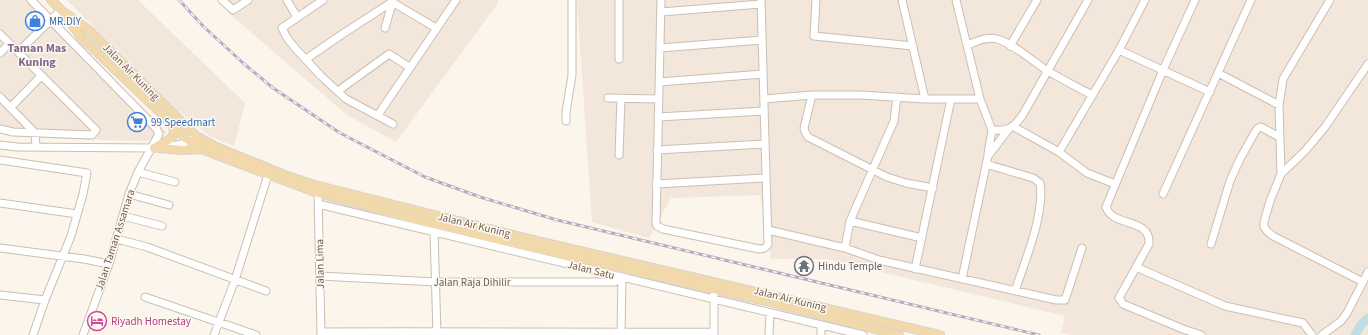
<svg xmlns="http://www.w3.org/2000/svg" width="1368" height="335" font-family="'Source Sans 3',sans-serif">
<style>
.residential{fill:#f2e7da}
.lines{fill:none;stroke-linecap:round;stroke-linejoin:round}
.river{stroke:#c1dde3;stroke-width:9}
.minor-casing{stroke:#ccbeb2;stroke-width:9}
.major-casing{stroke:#d8d2ce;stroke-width:10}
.minor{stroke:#fff;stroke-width:7}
.major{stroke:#f2d9ab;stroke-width:8}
.rail-casing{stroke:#b9a9c4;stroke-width:3}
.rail{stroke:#fdf9f1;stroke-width:1.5;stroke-dasharray:4.5;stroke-linecap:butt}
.labels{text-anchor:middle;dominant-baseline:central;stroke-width:3;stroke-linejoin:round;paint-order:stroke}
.shop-label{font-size:11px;fill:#366cbe;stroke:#fdf9f1;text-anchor:start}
.street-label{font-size:11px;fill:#735e50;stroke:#fdf9f1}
.worship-label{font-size:11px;fill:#5b616d;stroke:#fdf9f1;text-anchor:start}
.hotel-label{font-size:11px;fill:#b23c85;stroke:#fdf9f1;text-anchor:start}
.neighbourhood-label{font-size:12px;font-weight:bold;fill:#83688e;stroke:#fdf9f1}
</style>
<rect width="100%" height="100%" fill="#fbf5eb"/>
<path class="residential" d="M0,0H35L167,133L146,141L62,139L0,133Z
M67,0H138L245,103L234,146L211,137L174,107Z
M217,0H498V3L396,142L347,115L231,15Z
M577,0H1368V335H1072L1061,333L1065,316L826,259H771L760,195L671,198L649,238L592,222Z"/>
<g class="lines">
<path class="river" d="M1355,335L1361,325L1368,318"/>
<g class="minor-casing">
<path id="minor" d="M31,0L156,128L159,134L138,172L129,194L109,264L83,335
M222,0L233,10L248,0
M287,0L297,17
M323,0L282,28L287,38L295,48L321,76L346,99L393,124
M619,0V59
M661,0L656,223L657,226L663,229L759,249C764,249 766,248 768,244L761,0
M816,0L814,36L913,46
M902,0L925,99
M956,0L980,99L992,130C1008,131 1012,129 1022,116L1088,0
M1195,0L1163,70L1106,207C1113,228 1151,217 1149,244L1119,298L1123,304L1183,329L1201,335
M1330,0L1283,79L1279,105L1281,174L1270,201L1264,222V227L1267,231L1273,236L1363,282
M661,12L761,4
M385,28L393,0
M0,34L96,130L92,135L13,132L0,129
M967,45C976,42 987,36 997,39C1012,43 1033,61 1046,70C1061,79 1077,87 1092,95
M1010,46L1037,0
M660,48L762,40
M1119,50L1210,92
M18,52L61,10
M0,53L9,44
M306,59L344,33L392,2L436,28
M1218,73L1279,105
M659,82L763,74
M338,91L389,54L409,67
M812,95L804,128L805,132L808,137L887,177L906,183L933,188
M0,97L35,133L36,147
M608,98L658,99
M764,99L812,95H861L925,99H980
M11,107L41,76
M378,115L456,0
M658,117L764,111
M566,121V112L572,75V0
M1014,127L1059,152L1087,173L1115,184
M0,145L17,147L154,148
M166,147L182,144L192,139
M657,150L765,144
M1059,152L1119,50L1145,0
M988,154L992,130
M619,155L621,98
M0,160L87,173L83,194L71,236L45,300L33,335
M986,164L1033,178L1040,183C1045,214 1025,261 1015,291
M138,172L175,182
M1281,174L1305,151L1325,127L1368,64
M656,184L766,178
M318,193L321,335
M129,194L169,205
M1163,194L1251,0
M0,203L77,214
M318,204L863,335
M123,216L162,226
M850,221L922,238
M768,230L845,248L879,260L1056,300H1065L1082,248
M434,231L437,335
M117,239L147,247L266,291
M1211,244L1230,181L1240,159L1255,132L1258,128L1261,127L1279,137
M0,248L84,259L109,264
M845,248L850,221L894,121L897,97
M1136,267L1225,306L1303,323L1312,335
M915,269L951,99
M320,276L436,282H615L622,277
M962,279L988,156L1008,130
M0,295L45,300
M145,297L256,335
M821,325V335
M321,332C452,331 583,333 714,332
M214,335L235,280L268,175
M621,335L622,277
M714,335V295
M769,335L770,313
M1322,335L1341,321L1347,313L1368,272"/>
</g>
<g class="major-casing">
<path id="major" d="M51,0L61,10L82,38L164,116L185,138L202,149L217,155L318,193L399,215L525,246L766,301L899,335
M61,10L90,31L196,136L216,147L287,176L315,185L525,238L940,335
M154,148L172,138L174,132L173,125
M159,148L182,150L202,149"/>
</g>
<use href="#minor" class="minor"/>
<use href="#major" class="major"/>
<g class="rail-casing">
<path id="rail" d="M179,0L203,26L243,63L273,88L340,133L425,177L480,197L557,220L1039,335"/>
</g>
<use href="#rail" class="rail"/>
</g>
<defs>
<g id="shop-ring" transform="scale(1)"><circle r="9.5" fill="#fdf9f1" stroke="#3f7fe0" stroke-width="1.5"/><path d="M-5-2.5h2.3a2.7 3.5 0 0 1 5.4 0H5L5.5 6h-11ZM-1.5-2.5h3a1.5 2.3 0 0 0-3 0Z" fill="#3f7fe0"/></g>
<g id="supermarket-ring" transform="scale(1)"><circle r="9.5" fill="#fdf9f1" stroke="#3f7fe0" stroke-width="1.5"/><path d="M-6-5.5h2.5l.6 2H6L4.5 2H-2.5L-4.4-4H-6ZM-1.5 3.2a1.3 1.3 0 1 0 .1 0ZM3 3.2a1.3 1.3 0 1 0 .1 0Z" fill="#3f7fe0"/></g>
<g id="temple-ring" transform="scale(1)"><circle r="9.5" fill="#fdf9f1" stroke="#6b7280" stroke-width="1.5"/><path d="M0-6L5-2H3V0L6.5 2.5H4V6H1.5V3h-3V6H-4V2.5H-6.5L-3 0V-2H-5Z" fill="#6b7280"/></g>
<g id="hotel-ring" transform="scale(1)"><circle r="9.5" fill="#fdf9f1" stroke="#d1479c" stroke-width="1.5"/><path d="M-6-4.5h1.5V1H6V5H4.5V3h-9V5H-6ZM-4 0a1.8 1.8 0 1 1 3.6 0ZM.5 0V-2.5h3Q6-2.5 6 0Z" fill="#d1479c"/></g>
</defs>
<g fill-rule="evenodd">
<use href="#shop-ring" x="35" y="21"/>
<use href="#supermarket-ring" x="137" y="122"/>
<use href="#temple-ring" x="804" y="266"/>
<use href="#hotel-ring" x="97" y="321"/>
</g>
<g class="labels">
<g class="shop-label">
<text x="49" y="21">MR.DIY</text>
<text x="151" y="122">99 Speedmart</text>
</g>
<g class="street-label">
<text transform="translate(131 72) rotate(45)">Jalan Air Kuning</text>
<text transform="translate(474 225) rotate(14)">Jalan Air Kuning</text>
<text transform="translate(115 240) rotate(-72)">Jalan Taman Assamara</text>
<text transform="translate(320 264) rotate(-91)">Jalan Lima</text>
<text transform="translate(591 270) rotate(14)">Jalan Satu</text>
<text x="472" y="282">Jalan Raja Dihilir</text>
<text transform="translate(790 299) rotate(14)">Jalan Air Kuning</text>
</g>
<g class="worship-label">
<text x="818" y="266">Hindu Temple</text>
</g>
<g class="hotel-label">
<text x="111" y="321">Riyadh Homestay</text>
</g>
<g class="neighbourhood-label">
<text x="37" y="48">Taman Mas<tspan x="37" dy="14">Kuning</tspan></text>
</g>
</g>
</svg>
